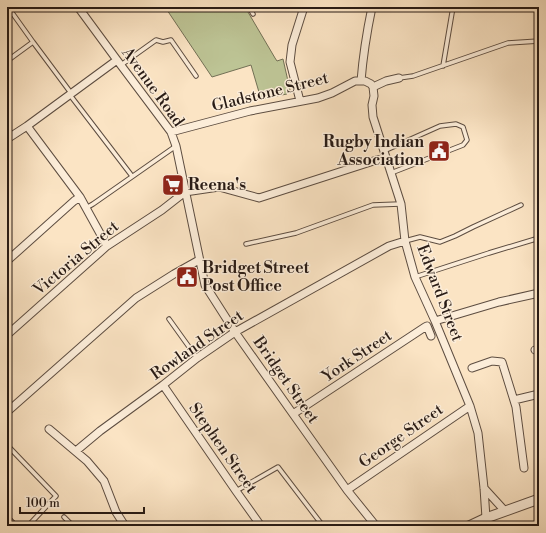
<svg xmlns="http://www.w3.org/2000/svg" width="546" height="533" font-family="'Libre Bodoni',serif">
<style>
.garden{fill:#bdc495;stroke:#727055}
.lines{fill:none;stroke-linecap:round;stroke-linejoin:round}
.service-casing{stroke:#5d4d41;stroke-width:5.5}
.minor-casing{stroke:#5d4d41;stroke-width:9}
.tertiary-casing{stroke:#5d4d41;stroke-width:11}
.primary-casing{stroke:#281b15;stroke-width:13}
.service{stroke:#fcedd9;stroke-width:3.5}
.minor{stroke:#fcedd9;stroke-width:7}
.tertiary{stroke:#fcedd9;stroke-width:9}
.primary{stroke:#fbe4c4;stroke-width:11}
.labels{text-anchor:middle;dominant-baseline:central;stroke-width:3;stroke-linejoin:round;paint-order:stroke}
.street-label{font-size:16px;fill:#281b15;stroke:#fcedd9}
.poi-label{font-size:16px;font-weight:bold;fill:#281b15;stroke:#fcedd9;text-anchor:start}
</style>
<rect width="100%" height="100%" fill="#fbe4c4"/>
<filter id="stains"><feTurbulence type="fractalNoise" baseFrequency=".005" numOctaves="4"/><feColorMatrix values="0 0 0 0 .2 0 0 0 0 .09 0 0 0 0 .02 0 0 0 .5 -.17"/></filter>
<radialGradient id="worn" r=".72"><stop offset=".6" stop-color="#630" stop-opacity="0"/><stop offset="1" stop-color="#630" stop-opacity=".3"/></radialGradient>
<path class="garden" d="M165,7H245L275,58L277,61L283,59L290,90L287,94L261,99L251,65L212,77Z"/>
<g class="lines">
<g class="service-casing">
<path id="service" d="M249,7L253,14
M33,42L71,93
M7,61L33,42L8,7
M121,65L156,40L163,42L171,40L196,76
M443,66L453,7
M399,78L413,76L508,43L539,41
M70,95L132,176
M384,151L440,126L456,124L463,127L467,140L463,145L391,173
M86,208L93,204L176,146
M405,241L420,237L440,242L455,236L473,227L521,205
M246,244L296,233L373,205L400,204
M415,277L489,253L539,238
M169,319L197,358
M7,445L56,496L28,526
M236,491L278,467L323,526
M64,517L73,526"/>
</g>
<g class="minor-casing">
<path id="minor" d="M78,7L117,60L171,132L176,146L205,285L235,332L293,414L347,490L376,526
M399,78L386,81L373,87L374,96L372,105L373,117L401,204L405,241L415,277L435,321L470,406L478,433L484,488L486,518
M361,81C363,56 367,31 372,7
M300,101L290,62L292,45L304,7
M27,126L80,197L107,246
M171,132L250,111L318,98L332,93L355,81H365L371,84L373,87
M7,139L27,126L117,60
M185,192L219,187L259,198L386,157
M7,261L74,201L80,197
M435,321L499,302L539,293
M7,335L107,246L162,210L185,192
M535,350L539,349
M472,368L492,361L502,362L516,407L524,468
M163,385L236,491L261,526
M514,400L539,394
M7,412L136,298L174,274L199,260
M293,414L425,327L427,326L431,336
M49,429L87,461L104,481L116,512L125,526
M76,451L100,431L163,385L197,358L235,332L389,246L405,241
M484,488L505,511
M347,490L470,406"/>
</g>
<g class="tertiary-casing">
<path id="tertiary" d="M469,526L486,518L539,499"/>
</g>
<g class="primary-casing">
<path id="primary" d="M7,522L11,526"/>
</g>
<use href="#service" class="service"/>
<use href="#minor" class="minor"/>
<use href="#tertiary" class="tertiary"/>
<use href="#primary" class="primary"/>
</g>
<defs>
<g id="civic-square" transform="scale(1.15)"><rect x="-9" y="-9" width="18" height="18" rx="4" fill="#8f2418" stroke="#fcedd9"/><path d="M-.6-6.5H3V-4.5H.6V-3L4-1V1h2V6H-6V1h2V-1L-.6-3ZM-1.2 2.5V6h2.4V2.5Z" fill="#fff"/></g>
<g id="supermarket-square" transform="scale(1.15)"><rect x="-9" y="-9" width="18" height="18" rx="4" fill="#8f2418" stroke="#fcedd9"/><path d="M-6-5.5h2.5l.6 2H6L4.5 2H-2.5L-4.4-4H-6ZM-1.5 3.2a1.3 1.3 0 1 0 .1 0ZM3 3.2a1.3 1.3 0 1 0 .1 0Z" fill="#fff"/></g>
</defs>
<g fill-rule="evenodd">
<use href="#civic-square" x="439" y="151"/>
<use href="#supermarket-square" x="173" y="185"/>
<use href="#civic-square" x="187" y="277"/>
</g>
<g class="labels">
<g class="street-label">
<text transform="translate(153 87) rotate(54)">Avenue Road</text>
<text transform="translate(270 92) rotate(-14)">Gladstone Street</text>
<text transform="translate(76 258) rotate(-40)">Victoria Street</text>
<text transform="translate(440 293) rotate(69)">Edward Street</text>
<text transform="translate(197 345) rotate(-35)">Rowland Street</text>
<text transform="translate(357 356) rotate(-34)">York Street</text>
<text transform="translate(286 380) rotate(55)">Bridget Street</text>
<text transform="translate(401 436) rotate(-35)">George Street</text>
<text transform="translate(223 448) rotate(55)">Stephen Street</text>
</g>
<g class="poi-label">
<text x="424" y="142" text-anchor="end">Rugby Indian<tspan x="424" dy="18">Association</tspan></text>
<text x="188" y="185">Reena's</text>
<text x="202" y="268">Bridget Street<tspan x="202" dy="18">Post Office</tspan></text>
</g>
</g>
<rect width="546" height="533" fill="none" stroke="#fbe4c4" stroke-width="24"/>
<rect x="8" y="8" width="530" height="517" fill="none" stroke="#281b15" stroke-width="2"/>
<rect x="12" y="12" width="522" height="509" fill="none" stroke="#281b15"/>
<path d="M20 507v6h124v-6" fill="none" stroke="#281b15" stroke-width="2"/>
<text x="26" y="507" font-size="12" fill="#281b15" stroke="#fcedd9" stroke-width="3" paint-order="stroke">100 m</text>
<rect width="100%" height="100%" filter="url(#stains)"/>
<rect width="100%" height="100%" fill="url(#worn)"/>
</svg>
